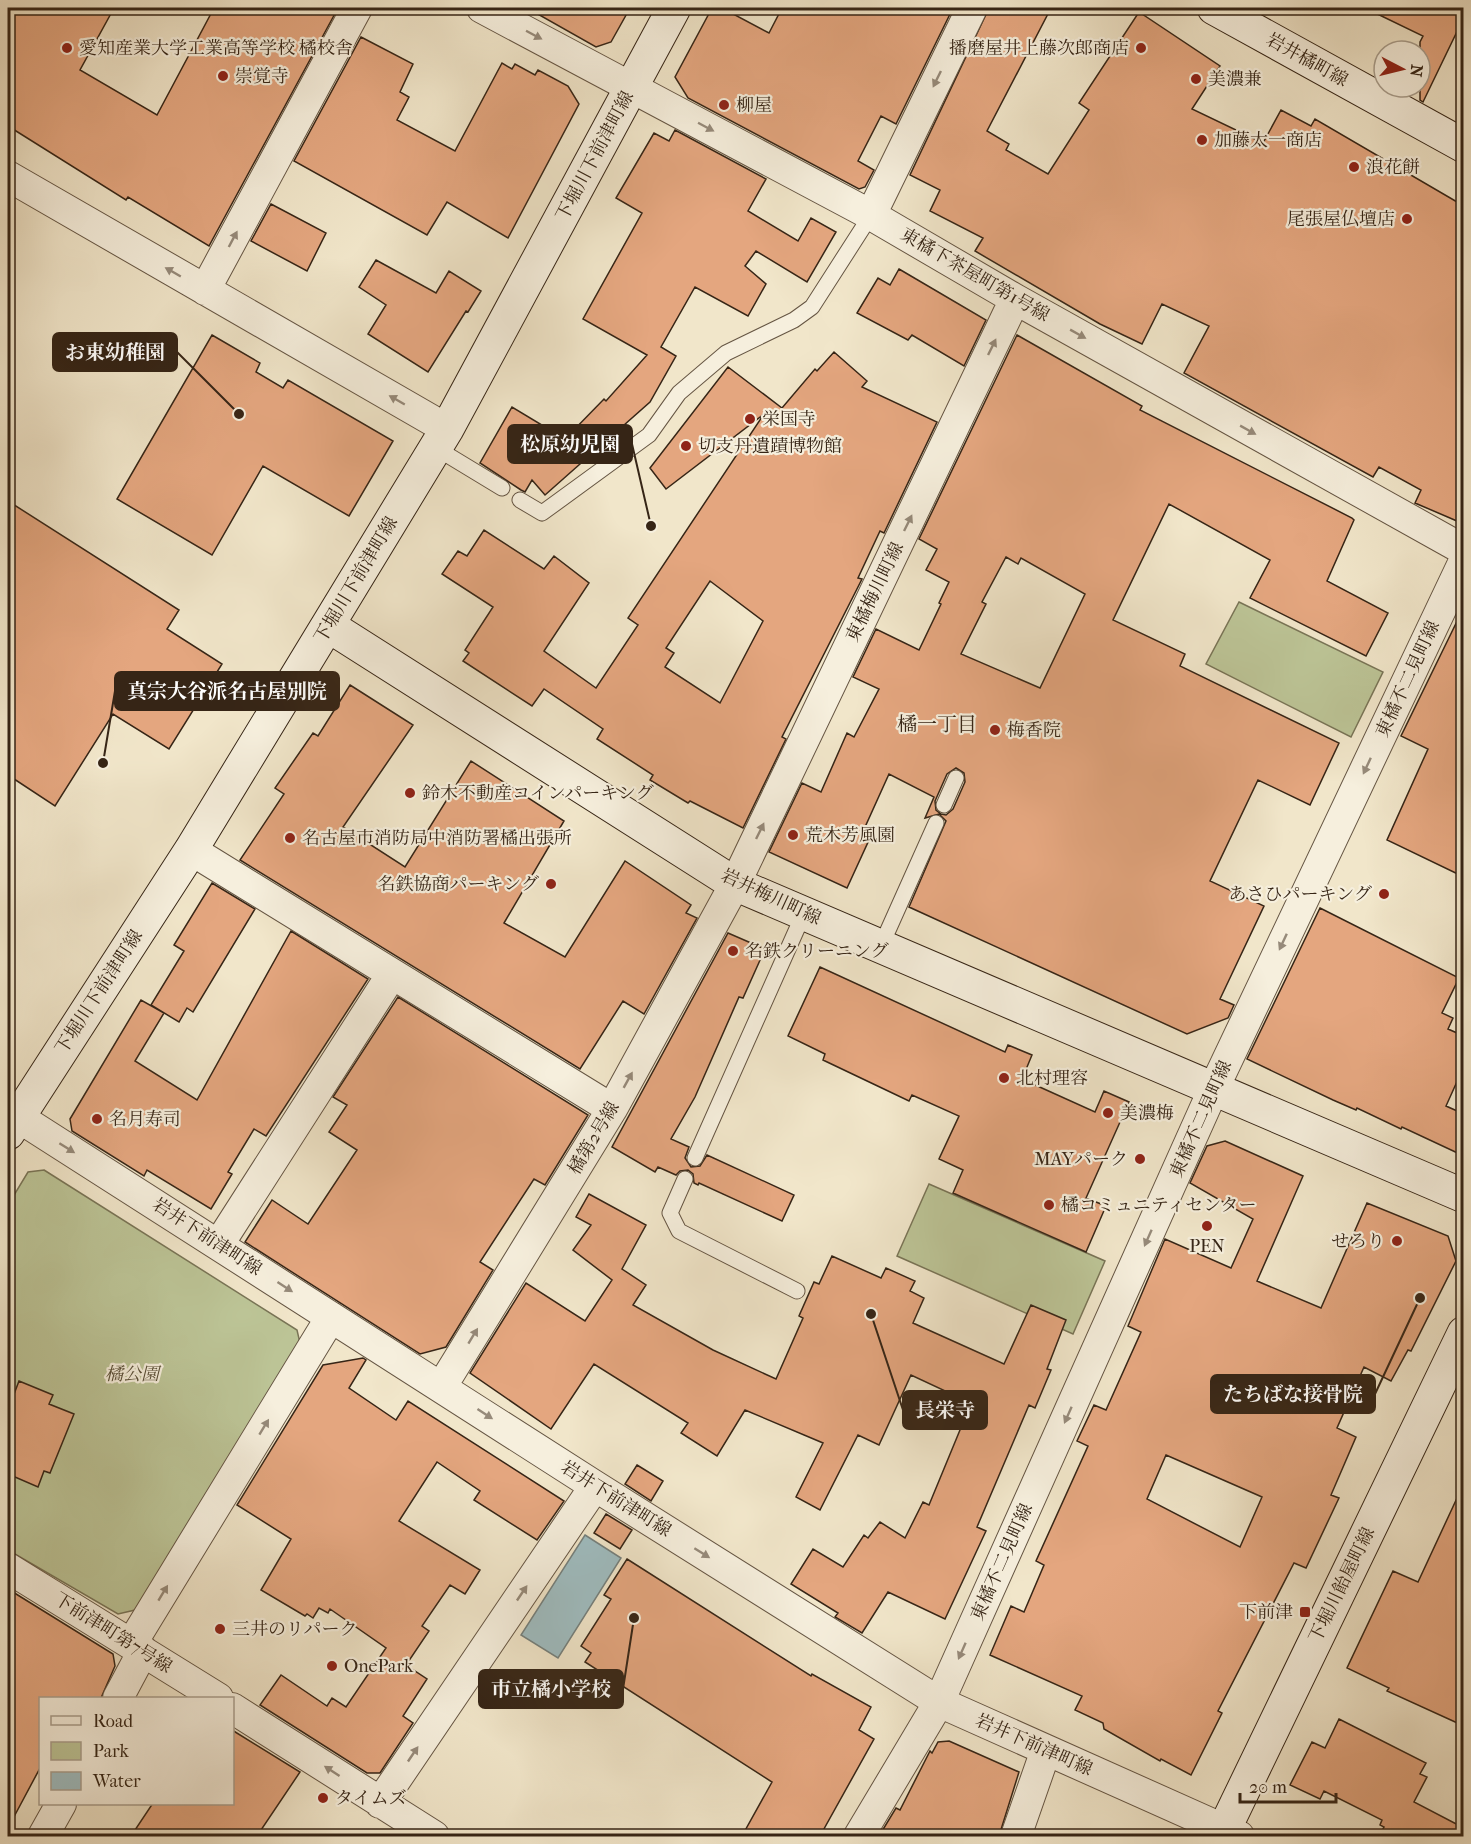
<svg xmlns="http://www.w3.org/2000/svg" width="1471" height="1844" font-family="'IM FELL French Canon','Noto Serif JP',serif">
<style>
.green{fill:#bcc496;stroke:#797456;stroke-width:1.5}
.water{fill:#9fbdc1;stroke:#75807d;stroke-width:1.5}
.building{fill:#e4a67f;stroke:#362516;stroke-width:1.5;fill-rule:evenodd}
.lines{fill:none;stroke-linecap:round;stroke-linejoin:round}
.lane-casing{stroke:#655543;stroke-width:17}
.street-casing{stroke:#655543;stroke-width:32}
.secondary-casing{stroke:#362516;stroke-width:35}
.lane{stroke:#f6efdd;stroke-width:15}
.street{stroke:#f6efdd;stroke-width:30}
.secondary{stroke:#f6efdd;stroke-width:33}
.oneway{fill:#968a7a}
.poi-dot{fill:#8f2418;stroke:#f6efdd;stroke-width:2}
.labels{text-anchor:middle;dominant-baseline:central;stroke-width:4.5;stroke-linejoin:round;paint-order:stroke}
.poi-label{font-size:18px;fill:#362516;stroke:#f6efdd;text-anchor:start}
.street-label{font-size:18px;fill:#362516;stroke:#f6efdd}
.park-label{font-size:18px;font-style:italic;fill:#584d36;stroke:#f6efdd}
.neighbourhood-label{font-size:20px;fill:#362516;stroke:#f6efdd}
.leader{fill:none;stroke:#362516;stroke-width:2}
.callout-dot{fill:#362516;stroke:#f6efdd;stroke-width:2}
.callout{fill:#362516;stroke:#362516;stroke-width:2}
.callout-label{font-size:20px;text-anchor:middle;font-weight:bold;fill:#fff}
</style>
<rect width="100%" height="100%" fill="#f1e6ca"/>
<filter id="stains"><feTurbulence type="fractalNoise" baseFrequency=".00333" numOctaves="4"/><feColorMatrix values="0 0 0 0 .2 0 0 0 0 .09 0 0 0 0 .02 0 0 0 .5 -.17"/></filter>
<radialGradient id="worn" r=".72"><stop offset=".6" stop-color="#630" stop-opacity="0"/><stop offset="1" stop-color="#630" stop-opacity=".3"/></radialGradient>
<path class="green" d="M1239,602L1383,672L1351,737L1206,664Z
M44,1170L297,1330L300,1343L135,1610L118,1614L8,1550V1205L28,1172Z
M929,1184L1105,1261L1073,1334L897,1256Z"/>
<path class="water" d="M585,1535L621,1558L558,1658L521,1635Z"/>
<path class="building" d="M8,8H114L80,70L157,115L214,8H338L209,246L128,197L126,200L8,126Z
M527,8H630L611,42L596,47Z
M712,8H722L769,33L782,8H953L896,124L881,116L858,161L874,170L865,187L859,189L688,98L675,77Z
M989,8H1051L987,131L1009,144L1006,150L1048,174L1089,110L1079,103L1139,12L1220,66L1192,109L1263,143L1281,110L1311,126L1315,119L1464,206V524L1415,503L1421,490L1379,467L1373,477L1184,373L1209,326L1162,304L1142,344L1100,324L975,251L983,238L930,211L940,190L910,175Z
M1365,8H1464V17L1423,102L1420,100V42L1423,36Z
M361,37L413,64L400,92L409,97L397,120L455,151L502,63L512,69L515,64L535,75L538,70L568,86L579,104L508,238L447,202L427,235L294,161Z
M675,130L766,179L748,211L798,241L811,218L836,232L807,282L756,251L745,266L766,284L748,316L695,287L661,347L676,356L650,402L545,495L532,480L525,492L521,490L480,463L512,407L565,439L604,399L606,401L647,355L583,319L642,213L616,198L654,133L669,141Z
M271,204L326,233L307,271L251,241Z
M376,260L436,293L449,271L481,291L468,312L466,311L428,372L368,334L386,305L359,287Z
M899,269L986,320L964,366L912,335L908,340L857,313L878,278L890,285Z
M212,335L260,363L256,372L283,388L288,380L393,441L349,516L263,466L212,555L117,499Z
M1017,335L1142,406L1140,410L1352,518L1354,520L1327,581L1388,613L1366,656L1250,598L1270,560L1169,504L1113,620L1185,654L1180,666L1339,743L1310,805L1258,780L1210,881L1264,906L1220,999L1234,1005L1228,1018L1187,1034L909,907L946,821L939,814L925,818L934,797L889,774L861,836L869,840L847,888L769,852L802,783L821,792L847,733L854,737L879,689L853,677L876,629L919,650L941,604L939,603L949,582L926,570L937,549L919,539ZM1006,557L1018,564L1021,558L1085,594L1040,688L961,654L986,604L982,602ZM956,768L964,773L965,782L953,809L946,815L941,814L936,810L935,801L947,774Z
M834,352L867,381L862,387L937,422L884,533L880,531L858,578L862,579L782,737L786,739L743,828L690,801L688,803L650,780L653,775L597,739L603,729L544,689L532,706L463,661L469,653L465,650L493,607L442,574L458,551L467,556L484,530L544,569L554,556L589,583L544,651L596,688L638,625L628,618L764,414L666,489L650,468L728,367L782,408L815,369L817,371ZM710,581L763,621L720,703L665,667L674,653L666,648Z
M8,501L179,610L167,629L222,664L169,749L113,714L55,806L8,775Z
M1464,607V877L1387,840L1428,749L1401,736Z
M350,685L413,725L343,827L405,867L471,761L564,821L504,923L565,957L625,861L691,905L686,913L697,918L644,1014L623,1001L580,1069L240,860L284,794L275,788L313,733L318,736Z
M212,883L255,909L193,1012L187,1008L179,1022L151,1005L184,951L174,945Z
M1320,908L1459,978L1442,1013L1453,1018L1448,1029L1464,1036V1066L1446,1106L1464,1114V1156L1402,1127L1401,1129L1357,1108L1356,1110L1333,1100L1247,1059Z
M291,931L368,979L266,1136L254,1129L228,1172L232,1174L211,1209L147,1170L144,1176L72,1131L70,1119L141,1000L164,1013L135,1061L197,1100Z
M728,933L765,949L743,998L739,997L695,1097L671,1139L689,1147L685,1158L691,1167L700,1166L707,1155L794,1195L782,1221L699,1183L698,1185L694,1183L693,1174L688,1170L680,1171L676,1175L658,1167L655,1172L612,1147Z
M820,967L1005,1052L1008,1045L1032,1055L1022,1079L1095,1112L1104,1091L1129,1102L1086,1198L1106,1206L1086,1252L953,1193L963,1170L939,1159L959,1116L912,1095L909,1101L886,1090L823,1060L825,1054L788,1036Z
M398,997L588,1115L545,1185L534,1179L480,1262L493,1270L446,1347L420,1354L245,1242L272,1200L308,1224L357,1150L329,1132L347,1105L333,1097Z
M1225,1141L1303,1176L1257,1281L1321,1308L1367,1203L1448,1236L1456,1261L1411,1351L1408,1350L1391,1381L1364,1367L1337,1428L1356,1437L1331,1495L1339,1498L1306,1568L1294,1563L1218,1711L1222,1713L1191,1775L1161,1759L1160,1761L1104,1729L1103,1723L1075,1710L1082,1696L990,1655L1011,1606L1024,1612L1044,1565L1036,1561L1088,1446L1077,1441L1094,1405L1106,1410L1141,1332L1128,1326L1165,1239L1231,1268L1253,1219L1190,1183L1207,1146ZM1166,1455L1262,1497L1240,1547L1147,1499Z
M589,1194L646,1225L622,1269L646,1285L633,1305L713,1350L776,1379L803,1318L799,1316L814,1282L819,1284L832,1256L881,1278L886,1268L915,1281L910,1291L924,1298L913,1323L1004,1364L1031,1305L1066,1320L1047,1369L1051,1370L1035,1408L1029,1405L977,1527L986,1531L945,1619L888,1592L862,1633L835,1617L838,1613L791,1584L813,1549L843,1567L864,1535L868,1538L880,1522L905,1538L923,1502L929,1505L967,1413L964,1411L969,1402L911,1375L879,1445L858,1435L820,1510L796,1497L823,1443L745,1410L717,1456L681,1433L688,1423L594,1364L551,1429L470,1373L526,1283L585,1321L612,1280L573,1250L591,1225L576,1217Z
M363,1358L366,1360L349,1388L396,1420L408,1401L564,1501L537,1540L474,1500L480,1491L437,1462L399,1521L480,1570L465,1594L450,1585L422,1626L429,1631L406,1665L427,1679L403,1716L413,1723L380,1773H367L260,1705L281,1675L327,1706L332,1698L346,1707L386,1648L330,1609L328,1613L319,1608L313,1618L307,1614L305,1616L261,1590L291,1539L237,1505L323,1365Z
M19,1381L53,1395L49,1404L74,1414L50,1473L44,1471L38,1487L8,1474V1410Z
M637,1465L663,1481L651,1501L625,1484Z
M1464,1483V1726L1387,1691L1389,1688L1347,1668L1393,1571L1418,1582Z
M606,1514L632,1530L620,1549L594,1533Z
M627,1559L811,1676L812,1674L871,1707L859,1730L874,1739L820,1836H742L772,1782L585,1662L591,1653L581,1646L611,1599L604,1595Z
M8,1589L113,1654L115,1666L101,1698H40V1768L8,1828Z
M1339,1719L1426,1763L1420,1774L1427,1777L1414,1802L1464,1828V1836H1379L1384,1827L1380,1825L1382,1820L1324,1791L1320,1799L1290,1785L1312,1742L1325,1748Z
M232,1730L300,1772L257,1836H131L153,1803H232Z
M949,1741L1019,1772L999,1836H879L896,1808L900,1810L930,1751L932,1753L938,1742Z"/>
<g class="lines">
<g class="lane-casing">
<path id="lane" d="M436,448L502,488
M520,500L542,513L649,435L679,393L726,353L794,320L812,307L871,215
M944,805L956,778
M881,946L936,823
M695,1158L804,913
M685,1179L670,1213L679,1231L797,1291"/>
</g>
<g class="street-casing">
<path id="street" d="M482,8L871,215L1015,299L1464,550
M8,176L447,429
M871,215L972,8
M205,290L357,8
M191,850L612,1109
M18,1117L595,1486L939,1702L1239,1836
M219,1244L392,974
M442,1386L612,1109L735,884L1015,299
M8,1568L218,1698
M132,1643L331,1317
M118,1698L143,1651
M232,1708L434,1836
M380,1803L595,1486
M43,1836L61,1804
M859,1836L939,1702L1214,1088L1464,561
M1016,1836L1046,1750"/>
</g>
<g class="secondary-casing">
<path id="secondary" d="M1214,8L1464,146
M329,626L735,884L1464,1196
M8,1133L191,850L447,429L674,8
M1221,1836L1464,1333"/>
</g>
<use href="#lane" class="lane"/>
<use href="#street" class="street"/>
<use href="#secondary" class="secondary"/>
</g>
<defs><path id="oneway-solid" d="M-6-.8H1V-3.2L6.5 0L1 3.2V.8H-6Z" transform="scale(1.5)"/></defs>
<g class="oneway">
<use href="#oneway-solid" transform="translate(534 35) rotate(28)"/>
<use href="#oneway-solid" transform="translate(937 79) rotate(116)"/>
<use href="#oneway-solid" transform="translate(706 127) rotate(28)"/>
<use href="#oneway-solid" transform="translate(233 239) rotate(-62)"/>
<use href="#oneway-solid" transform="translate(173 272) rotate(-150)"/>
<use href="#oneway-solid" transform="translate(1078 334) rotate(29)"/>
<use href="#oneway-solid" transform="translate(992 347) rotate(-64)"/>
<use href="#oneway-solid" transform="translate(397 400) rotate(-150)"/>
<use href="#oneway-solid" transform="translate(1248 430) rotate(29)"/>
<use href="#oneway-solid" transform="translate(908 523) rotate(-64)"/>
<use href="#oneway-solid" transform="translate(1367 766) rotate(115)"/>
<use href="#oneway-solid" transform="translate(760 831) rotate(-64)"/>
<use href="#oneway-solid" transform="translate(1283 942) rotate(115)"/>
<use href="#oneway-solid" transform="translate(628 1080) rotate(-61)"/>
<use href="#oneway-solid" transform="translate(67 1148) rotate(32)"/>
<use href="#oneway-solid" transform="translate(1148 1238) rotate(114)"/>
<use href="#oneway-solid" transform="translate(285 1287) rotate(33)"/>
<use href="#oneway-solid" transform="translate(473 1336) rotate(-59)"/>
<use href="#oneway-solid" transform="translate(485 1414) rotate(33)"/>
<use href="#oneway-solid" transform="translate(1068 1415) rotate(114)"/>
<use href="#oneway-solid" transform="translate(264 1427) rotate(-59)"/>
<use href="#oneway-solid" transform="translate(702 1553) rotate(32)"/>
<use href="#oneway-solid" transform="translate(163 1593) rotate(-59)"/>
<use href="#oneway-solid" transform="translate(522 1593) rotate(-56)"/>
<use href="#oneway-solid" transform="translate(962 1651) rotate(114)"/>
<use href="#oneway-solid" transform="translate(413 1754) rotate(-56)"/>
<use href="#oneway-solid" transform="translate(332 1771) rotate(-147)"/>
</g>
<g class="poi-dot">
<circle cx="67" cy="48" r="6"/>
<circle cx="1141" cy="48" r="6"/>
<circle cx="223" cy="76" r="6"/>
<circle cx="1196" cy="79" r="6"/>
<circle cx="724" cy="105" r="6"/>
<circle cx="1202" cy="140" r="6"/>
<circle cx="1354" cy="167" r="6"/>
<circle cx="1407" cy="219" r="6"/>
<circle cx="750" cy="419" r="6"/>
<circle cx="686" cy="446" r="6"/>
<circle cx="995" cy="730" r="6"/>
<circle cx="410" cy="793" r="6"/>
<circle cx="793" cy="835" r="6"/>
<circle cx="290" cy="838" r="6"/>
<circle cx="551" cy="884" r="6"/>
<circle cx="1384" cy="894" r="6"/>
<circle cx="733" cy="951" r="6"/>
<circle cx="1004" cy="1078" r="6"/>
<circle cx="1108" cy="1113" r="6"/>
<circle cx="97" cy="1119" r="6"/>
<circle cx="1140" cy="1159" r="6"/>
<circle cx="1049" cy="1205" r="6"/>
<circle cx="1207" cy="1226" r="6"/>
<circle cx="1397" cy="1241" r="6"/>
<rect x="1299" y="1606" width="12" height="12" rx="3"/>
<circle cx="220" cy="1629" r="6"/>
<circle cx="332" cy="1666" r="6"/>
<circle cx="323" cy="1798" r="6"/>
</g>
<g class="labels">
<g class="poi-label">
<text x="79" y="48">愛知産業大学工業高等学校 橘校舎</text>
<text x="1129" y="48" text-anchor="end">播磨屋井上藤次郎商店</text>
<text x="235" y="76">崇覚寺</text>
<text x="1208" y="79">美濃兼</text>
<text x="736" y="105">柳屋</text>
<text x="1214" y="140">加藤太一商店</text>
<text x="1366" y="167">浪花餅</text>
<text x="1395" y="219" text-anchor="end">尾張屋仏壇店</text>
<text x="762" y="419">栄国寺</text>
<text x="698" y="446">切支丹遺蹟博物館</text>
<text x="1007" y="730">梅香院</text>
<text x="422" y="793">鈴木不動産コインパーキング</text>
<text x="805" y="835">荒木芳風園</text>
<text x="302" y="838">名古屋市消防局中消防署橘出張所</text>
<text x="539" y="884" text-anchor="end">名鉄協商パーキング</text>
<text x="1372" y="894" text-anchor="end">あさひパーキング</text>
<text x="745" y="951">名鉄クリーニング</text>
<text x="1016" y="1078">北村理容</text>
<text x="1120" y="1113">美濃梅</text>
<text x="109" y="1119">名月寿司</text>
<text x="1128" y="1159" text-anchor="end">MAYパーク</text>
<text x="1061" y="1205">橘コミュニティセンター</text>
<text x="1385" y="1241" text-anchor="end">せろり</text>
<text x="1207" y="1246" text-anchor="middle">PEN</text>
<text x="1293" y="1612" text-anchor="end">下前津</text>
<text x="232" y="1629">三井のリパーク</text>
<text x="344" y="1666">OnePark</text>
<text x="335" y="1798">タイムズ</text>
</g>
<g class="street-label">
<text transform="translate(1307 60) rotate(29)">岩井橘町線</text>
<text transform="translate(595 156) rotate(-62)">下堀川下前津町線</text>
<text transform="translate(975 275) rotate(30)">東橘下茶屋町第1号線</text>
<text transform="translate(356 580) rotate(-59)">下堀川下前津町線</text>
<text transform="translate(875 592) rotate(-64)">東橘梅川町線</text>
<text transform="translate(1408 679) rotate(-65)">東橘不二見町線</text>
<text transform="translate(771 897) rotate(25)">岩井梅川町線</text>
<text transform="translate(99 992) rotate(-57)">下堀川下前津町線</text>
<text transform="translate(1201 1119) rotate(-66)">東橘不二見町線</text>
<text transform="translate(594 1138) rotate(-59)">橘第2号線</text>
<text transform="translate(207 1237) rotate(33)">岩井下前津町線</text>
<text transform="translate(616 1499) rotate(32)">岩井下前津町線</text>
<text transform="translate(1002 1562) rotate(-66)">東橘不二見町線</text>
<text transform="translate(1342 1585) rotate(-64)">下堀川飴屋町線</text>
<text transform="translate(113 1633) rotate(32)">下前津町第7号線</text>
<text transform="translate(1034 1745) rotate(24)">岩井下前津町線</text>
</g>
<g class="park-label">
<text x="132" y="1374">橘公園</text>
</g>
<g class="neighbourhood-label">
<text x="937" y="724">橘一丁目</text>
</g>
</g>
<path class="leader" d="M239 414L177 352M651 526L632 444M103 763L115 691M1420 1298L1375 1394M871 1314L903 1410M634 1618L623 1689"/>
<g class="callout-dot">
<circle cx="239" cy="414" r="6"/>
<circle cx="651" cy="526" r="6"/>
<circle cx="103" cy="763" r="6"/>
<circle cx="1420" cy="1298" r="6"/>
<circle cx="871" cy="1314" r="6"/>
<circle cx="634" cy="1618" r="6"/>
</g>
<g class="callout">
<rect x="53" y="333" width="124" height="38" rx="6"/>
<rect x="508" y="425" width="124" height="38" rx="6"/>
<rect x="115" y="672" width="224" height="38" rx="6"/>
<rect x="1211" y="1375" width="164" height="38" rx="6"/>
<rect x="903" y="1391" width="84" height="38" rx="6"/>
<rect x="479" y="1670" width="144" height="38" rx="6"/>
</g>
<g class="callout-label">
<text x="115" y="359">お東幼稚園</text>
<text x="570" y="451">松原幼児園</text>
<text x="227" y="698">真宗大谷派名古屋別院</text>
<text x="1293" y="1401">たちばな接骨院</text>
<text x="945" y="1417">長栄寺</text>
<text x="551" y="1696">市立橘小学校</text>
</g>
<rect width="1471" height="1844" fill="none" stroke="#f1e6ca" stroke-width="30"/>
<rect x="9" y="9" width="1453" height="1826" fill="none" stroke="#362516" stroke-width="3"/>
<rect x="15" y="15" width="1441" height="1814" fill="none" stroke="#362516" stroke-width="1.5"/>
<rect x="39" y="1697" width="195" height="108" fill="#f6efdd" stroke="#a99e8d" stroke-width="1.5"/>
<rect x="51" y="1716" width="30" height="9" fill="#f6efdd" stroke="#a99e8d" stroke-width="1.5"/>
<text x="93" y="1727" font-size="18" fill="#362516">Road</text>
<rect x="51" y="1742" width="30" height="18" fill="#bcc496" stroke="#a99e8d" stroke-width="1.5"/>
<text x="93" y="1757" font-size="18" fill="#362516">Park</text>
<rect x="51" y="1772" width="30" height="18" fill="#9fbdc1" stroke="#a99e8d" stroke-width="1.5"/>
<text x="93" y="1787" font-size="18" fill="#362516">Water</text>
<g transform="translate(1402 69) rotate(97)"><circle r="28" fill="#f6efdd" stroke="#a99e8d" stroke-width="1.5"/>
<path d="M0-4.5L10 22L0 15L-10 22Z" fill="#8f2418"/>
<text y="-9" font-size="16" font-weight="bold" text-anchor="middle" fill="#362516">N</text>
</g>
<path d="M1240 1793v9h96v-9" fill="none" stroke="#362516" stroke-width="3"/>
<text x="1249" y="1793" font-size="18" fill="#362516" stroke="#f6efdd" stroke-width="4.5" paint-order="stroke">20 m</text>
<rect width="100%" height="100%" filter="url(#stains)"/>
<rect width="100%" height="100%" fill="url(#worn)"/>
</svg>
